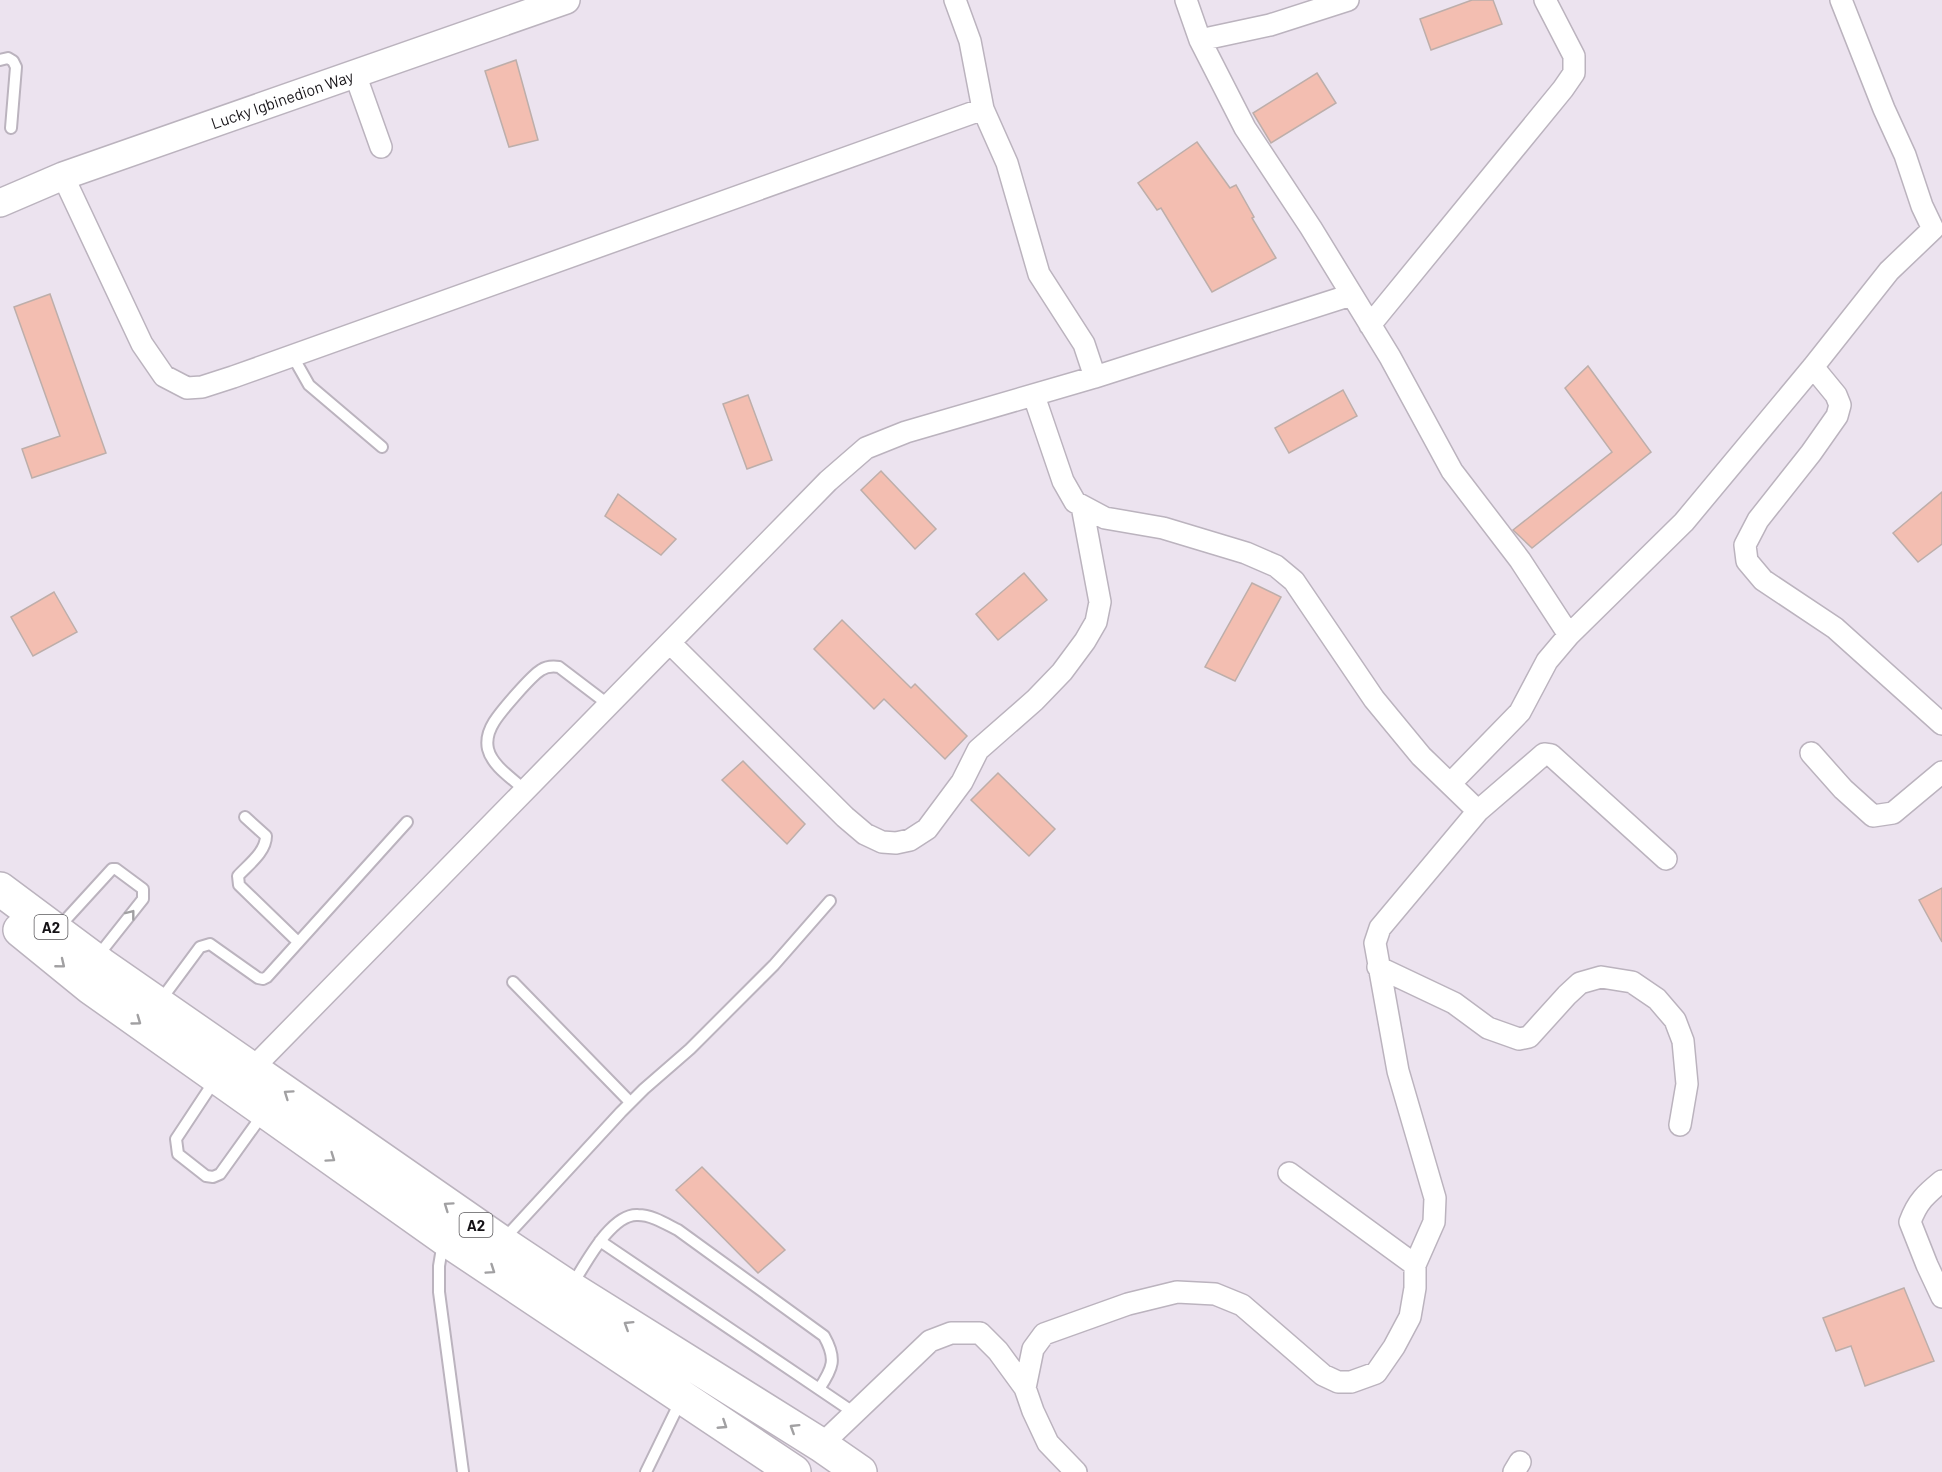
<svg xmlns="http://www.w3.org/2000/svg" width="1942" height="1472" font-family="Barlow,sans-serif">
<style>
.building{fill:#f3beb1;stroke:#bdaeaa;stroke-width:1.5}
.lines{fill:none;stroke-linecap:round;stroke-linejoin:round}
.service-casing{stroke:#bbb3be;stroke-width:14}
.minor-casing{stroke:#bbb3be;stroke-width:24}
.tertiary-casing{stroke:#bbb3be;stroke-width:30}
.trunk-casing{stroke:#bbb3be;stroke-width:36}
.service{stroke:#fff;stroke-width:10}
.minor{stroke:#fff;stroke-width:21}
.tertiary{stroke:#fff;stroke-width:27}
.trunk{stroke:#fff;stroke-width:33}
.oneway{stroke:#a1a0a2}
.labels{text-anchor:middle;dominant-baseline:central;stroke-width:4.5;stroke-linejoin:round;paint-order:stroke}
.shield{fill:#fff;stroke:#5b595c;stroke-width:1.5}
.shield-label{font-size:15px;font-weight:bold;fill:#151216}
.street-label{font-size:16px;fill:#151216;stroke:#fff}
</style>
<rect width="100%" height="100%" fill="#ece3ef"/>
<path class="building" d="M1472,0H1493L1502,24L1431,50L1420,19Z
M516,60L538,140L509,147L485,71Z
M1317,73L1336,103L1271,143L1253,113Z
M1197,142L1230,188L1236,185L1254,217L1252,218L1276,258L1212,292L1161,208L1157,210L1138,183Z
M50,294L106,453L32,478L22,449L60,436L14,307Z
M1588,366L1651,452L1532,548L1513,530L1612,452L1565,388Z
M1343,390L1357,416L1289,453L1275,428Z
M748,395L772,460L747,469L723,404Z
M881,471L936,529L915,549L861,490Z
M1942,492V544L1918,562L1893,533Z
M618,494L676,539L661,555L605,516Z
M1024,573L1047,600L998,640L976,614Z
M1252,583L1281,597L1235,681L1205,667Z
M54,592L77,632L33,656L11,617Z
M842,620L911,688L915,684L967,736L945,759L884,699L874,709L814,649Z
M743,761L805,824L787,844L722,780Z
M998,773L1055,829L1029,856L971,800Z
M1942,888V942L1919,900Z
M702,1167L785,1250L758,1273L676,1190Z
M1904,1288L1934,1361L1865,1386L1851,1346L1836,1351L1823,1318Z"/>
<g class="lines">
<g class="service-casing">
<path id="service" d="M0,60L8,58L13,61L16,67L11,128
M292,355L309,385L382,447
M525,790C513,779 492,766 488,749C486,740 489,730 494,722C501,711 531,676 541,670C547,666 552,666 559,667L609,705
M245,817L266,836C266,852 248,865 238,876L239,885L298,942
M59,927L112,869H116L143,889V899L97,957
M513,982L630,1102
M160,1001L200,947L210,944L258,978L263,979L267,977L407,822
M215,1080L176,1139L178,1154L206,1176L213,1177L220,1174L263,1114
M503,1240L621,1112L644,1089L690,1049L774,965L830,901
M600,1241L819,1389
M443,1242L439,1266V1292L463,1472
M572,1285C585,1265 611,1213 638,1215C652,1215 666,1224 678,1230L824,1336C837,1359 833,1368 819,1389L853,1412
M646,1472L680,1402"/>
</g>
<g class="minor-casing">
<path id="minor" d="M955,0L970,41L983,109L1007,163L1039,274L1084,344L1095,377
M1186,0L1200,40L1245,128L1311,228L1390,357L1452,471L1520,560L1569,635
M1200,40L1270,25L1348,0
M355,74L381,147
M63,176L142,344L164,376L187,388L202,387L233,377L983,109
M1370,325L1563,89L1574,73V56L1545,0
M1813,367L1836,395L1840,405L1837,416L1811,453L1758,520L1745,545L1747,561L1763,580L1835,628L1942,724
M1034,396L1063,481L1075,502L1105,518L1163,528L1246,553L1276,566L1294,581L1374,699L1421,756L1478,811
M670,643L845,817L865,834L882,842L896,843L910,840L927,829L962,782L978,750L1035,700L1062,672L1085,641L1096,622L1100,602L1082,506
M1811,753L1843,789L1873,816L1893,813L1942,772
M1451,783L1520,712L1547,661L1569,635L1684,522L1813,367L1889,271L1933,229L1922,206L1905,155L1884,109L1841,0
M1378,967L1454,1003L1488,1028L1519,1039L1529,1037L1567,995L1580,983L1601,977L1632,982L1657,999L1675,1020L1683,1041L1687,1084L1680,1125
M252,1069L828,481L866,448L906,432L1095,377L1351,295
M1942,1181C1926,1194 1917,1202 1910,1222L1927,1265L1942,1297
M1415,1265L1434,1222L1435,1198L1398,1071L1375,943L1380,928L1478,811L1544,754L1551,755L1666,859
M1025,1388L1033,1349L1044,1334L1128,1304L1177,1292L1215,1294L1242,1305L1323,1375L1338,1382H1351L1376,1373L1394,1347L1410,1317L1415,1288V1265L1289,1173
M821,1445L930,1341L951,1333H980L998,1351L1025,1388L1033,1411L1048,1443L1076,1472
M1514,1472L1520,1462"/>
</g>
<g class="tertiary-casing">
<path id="tertiary" d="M0,203L63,176L566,0"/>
</g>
<g class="trunk-casing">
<path id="trunk" d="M0,889L102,965L501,1242L570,1288L821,1445L860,1472
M20,930L90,987L444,1238L794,1472"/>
</g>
<use href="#service" class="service"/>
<use href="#minor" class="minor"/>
<use href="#tertiary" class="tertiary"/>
<use href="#trunk" class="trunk"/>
</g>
<defs><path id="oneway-chevron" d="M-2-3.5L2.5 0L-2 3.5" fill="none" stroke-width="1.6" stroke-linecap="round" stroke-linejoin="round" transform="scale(1.5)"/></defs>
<g class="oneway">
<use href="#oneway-chevron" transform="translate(131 914) rotate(-52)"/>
<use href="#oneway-chevron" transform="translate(61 964) rotate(39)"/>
<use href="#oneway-chevron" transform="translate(137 1021) rotate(36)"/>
<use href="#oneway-chevron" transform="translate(288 1094) rotate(-145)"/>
<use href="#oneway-chevron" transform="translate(331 1158) rotate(35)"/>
<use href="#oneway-chevron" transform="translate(448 1206) rotate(-145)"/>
<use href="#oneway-chevron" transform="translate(491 1270) rotate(34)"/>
<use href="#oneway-chevron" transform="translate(628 1325) rotate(-148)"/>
<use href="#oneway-chevron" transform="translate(723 1425) rotate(33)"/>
<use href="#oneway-chevron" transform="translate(794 1428) rotate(-148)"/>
</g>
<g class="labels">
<g class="shield">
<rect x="34.5" y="915" width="33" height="24" rx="4.5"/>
<rect x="459.5" y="1213" width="33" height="24" rx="4.5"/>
</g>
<g class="shield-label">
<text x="51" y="927">A2</text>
<text x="476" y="1225">A2</text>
</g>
<g class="street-label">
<text transform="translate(282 99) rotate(-19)">Lucky Igbinedion Way</text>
</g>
</g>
</svg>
